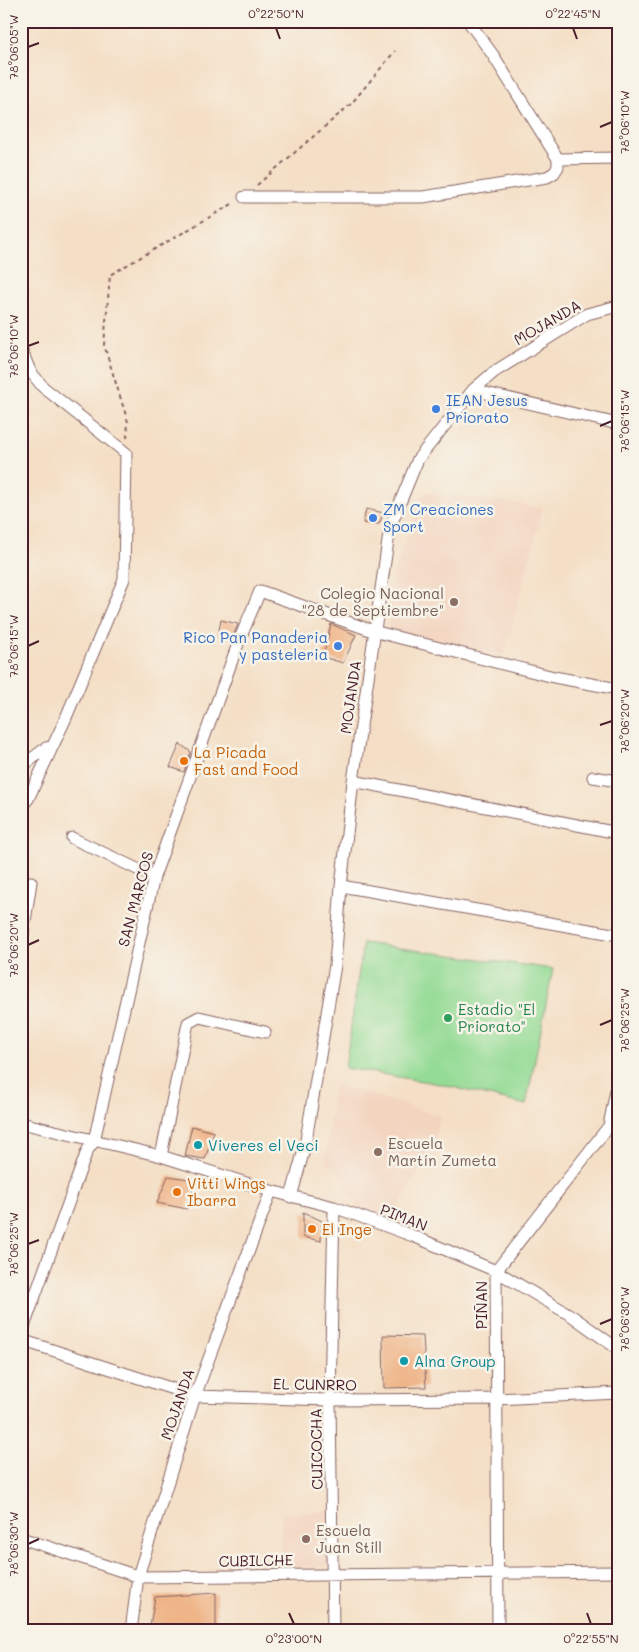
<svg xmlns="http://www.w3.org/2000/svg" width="639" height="1652" font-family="Mali,sans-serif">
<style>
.built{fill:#f3d4bf}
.green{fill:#94db95;stroke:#6f7d60}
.building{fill:#efb589}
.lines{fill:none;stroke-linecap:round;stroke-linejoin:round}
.minor-casing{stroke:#866261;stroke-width:13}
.path{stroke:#866261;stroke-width:2;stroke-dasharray:4 4;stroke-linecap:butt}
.minor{stroke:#fff;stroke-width:11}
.ticks{fill:none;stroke:#4a1f2b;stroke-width:2}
.shop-dot{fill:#3f7fe0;stroke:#f7f3e8;stroke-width:2}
.education-dot{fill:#8d6e63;stroke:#f7f3e8;stroke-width:2}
.food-dot{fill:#e8710a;stroke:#f7f3e8;stroke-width:2}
.leisure-dot{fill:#2e9e5b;stroke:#f7f3e8;stroke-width:2}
.culture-dot{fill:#0f9aa8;stroke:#f7f3e8;stroke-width:2}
.labels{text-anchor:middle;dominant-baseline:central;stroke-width:5;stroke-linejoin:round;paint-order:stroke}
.street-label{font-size:15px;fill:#4a1f2b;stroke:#f7f3e8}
.shop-label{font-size:15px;fill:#366cbe;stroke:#f7f3e8;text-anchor:start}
.education-label{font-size:15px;fill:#785e54;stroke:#f7f3e8;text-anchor:start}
.food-label{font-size:15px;fill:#c56008;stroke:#f7f3e8;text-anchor:start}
.leisure-label{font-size:15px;fill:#27864d;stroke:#f7f3e8;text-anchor:start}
.culture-label{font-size:15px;fill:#0d838f;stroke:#f7f3e8;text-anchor:start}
.neatline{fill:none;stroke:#4a1f2b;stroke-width:2}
.ticks-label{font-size:12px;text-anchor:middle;fill:#4a1f2b}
</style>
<rect width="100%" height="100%" fill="#f7f3e8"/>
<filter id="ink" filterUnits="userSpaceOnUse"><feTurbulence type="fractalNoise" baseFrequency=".02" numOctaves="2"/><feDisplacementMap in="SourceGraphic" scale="10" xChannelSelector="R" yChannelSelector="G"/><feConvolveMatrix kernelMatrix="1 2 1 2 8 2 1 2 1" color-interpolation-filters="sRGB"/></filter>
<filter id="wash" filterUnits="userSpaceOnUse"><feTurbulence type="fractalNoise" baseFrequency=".0096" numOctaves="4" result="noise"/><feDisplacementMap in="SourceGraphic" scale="20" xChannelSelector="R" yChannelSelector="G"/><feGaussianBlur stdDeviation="1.12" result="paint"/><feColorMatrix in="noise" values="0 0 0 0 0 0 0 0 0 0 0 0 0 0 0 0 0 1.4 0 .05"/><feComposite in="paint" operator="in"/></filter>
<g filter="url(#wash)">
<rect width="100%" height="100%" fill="#f4dfc6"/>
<path class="built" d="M425,492L543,507L504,655L387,633L394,571Z
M334,1084L441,1116L434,1142L389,1225L355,1214L356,1203L337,1171L325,1161Z
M332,1511V1566H280L281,1513Z"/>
<path class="green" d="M363,943L553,969L526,1105L440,1084L345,1068Z"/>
<g id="blocks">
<path class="building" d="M366,509L384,513L379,524L363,523Z
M221,620L238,624L232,639L218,635Z
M331,624L356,635L343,663L323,657Z
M180,744L191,752L184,772L170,767Z
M192,1126L214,1132L205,1159L185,1156Z
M168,1176L196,1180L187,1209L157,1203Z
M303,1212L322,1221L321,1241L303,1237Z
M383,1335L423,1336L426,1387L384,1388Z
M216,1593V1631H149L155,1597Z"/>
</g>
</g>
<g filter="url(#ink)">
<use href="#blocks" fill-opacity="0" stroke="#866261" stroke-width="1"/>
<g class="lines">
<g class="minor-casing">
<path id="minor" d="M558,159L618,158
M244,197H423L547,177L554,173L558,167V159L493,55L468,21
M21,349L30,371L43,387L126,453L124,579L65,720L28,799L21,807
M473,390L618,424
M21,767L46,748L52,747
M593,777L618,781
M353,781L618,833
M72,838L154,877
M341,886L618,935
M21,947L31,882
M21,1123L161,1156L271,1191L334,1207L413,1236L496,1271L572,1316L618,1349
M161,1156L188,1023L199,1017L265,1032
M291,1197L305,1146L335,965L341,886L353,781L390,527L418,459L473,390L494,372L587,314L618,306
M21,1335L87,1151L94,1141L154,877L239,641L260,591L373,631L554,677L618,689
M21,1340L195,1396L330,1400L495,1399L618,1393
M21,1538L140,1577L618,1572
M131,1631L138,1576L195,1396L271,1191
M333,1631L330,1400L334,1207
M498,1631L496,1271L609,1126L618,1080"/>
</g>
<path class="path" d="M257,185L351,104L395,51
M127,438L128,422L104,345L110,275L234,203"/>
<use href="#minor" class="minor"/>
</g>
</g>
<path class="ticks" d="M276,28L280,39M573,28L577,39M28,47L39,43M600,127L612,122M28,346L39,342M600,426L612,421M28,646L39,641M600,725L612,721M28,945L39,940M600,1025L612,1020M28,1244L39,1240M600,1324L612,1319M28,1544L39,1539M289,1613L294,1624M587,1613L591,1624"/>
<g class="shop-dot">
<circle cx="436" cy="409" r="5"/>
<circle cx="373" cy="518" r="5"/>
<circle cx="338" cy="646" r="5"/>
</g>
<g class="education-dot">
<circle cx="454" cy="602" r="5"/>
<circle cx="378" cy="1152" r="5"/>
<circle cx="306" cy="1539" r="5"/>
</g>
<g class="food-dot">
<circle cx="184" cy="761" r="5"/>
<circle cx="177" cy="1192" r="5"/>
<circle cx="312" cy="1229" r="5"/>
</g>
<circle class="leisure-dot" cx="448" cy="1018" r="5"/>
<g class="culture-dot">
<circle cx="198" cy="1145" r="5"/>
<circle cx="404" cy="1361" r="5"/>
</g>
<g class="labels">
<g class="street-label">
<text transform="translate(547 322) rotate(-30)">MOJANDA</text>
<text transform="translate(350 697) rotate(-82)">MOJANDA</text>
<text transform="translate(135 899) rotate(-75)">SAN MARCOS</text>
<text transform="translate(404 1217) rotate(21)">PIMAN</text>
<text transform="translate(481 1305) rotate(-90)">PIÑAN</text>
<text transform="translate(315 1384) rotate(1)">EL CUNRRO</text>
<text transform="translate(177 1404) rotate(-71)">MOJANDA</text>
<text transform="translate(316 1449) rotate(-91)">CUICOCHA</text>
<text transform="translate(256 1560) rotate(-1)">CUBILCHE</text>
</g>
<g class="shop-label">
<text x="446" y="400">IEAN Jesus<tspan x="446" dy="17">Priorato</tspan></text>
<text x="383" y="509">ZM Creaciones<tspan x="383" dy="17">Sport</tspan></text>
<text x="328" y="637" text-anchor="end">Rico Pan Panaderia<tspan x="328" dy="17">y pasteleria</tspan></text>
</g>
<g class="education-label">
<text x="444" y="593" text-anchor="end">Colegio Nacional<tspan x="444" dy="17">"28 de Septiembre"</tspan></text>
<text x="388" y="1143">Escuela<tspan x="388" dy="17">Martín Zumeta</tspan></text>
<text x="316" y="1530">Escuela<tspan x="316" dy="17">Juan Still</tspan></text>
</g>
<g class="food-label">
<text x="194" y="752">La Picada<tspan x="194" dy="17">Fast and Food</tspan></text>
<text x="187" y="1183">Vitti Wings<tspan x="187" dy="17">Ibarra</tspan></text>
<text x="322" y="1229">El Inge</text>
</g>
<g class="leisure-label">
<text x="458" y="1009">Estadio "El<tspan x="458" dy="17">Priorato"</tspan></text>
</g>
<g class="culture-label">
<text x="208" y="1145">Viveres el Veci</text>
<text x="414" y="1361">Alna Group</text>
</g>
</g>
<rect width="639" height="1652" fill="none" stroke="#f7f3e8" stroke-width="55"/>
<rect x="28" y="28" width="584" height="1596" class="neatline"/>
<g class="ticks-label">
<text x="276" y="18">0°22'50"N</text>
<text x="573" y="18">0°22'45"N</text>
<text transform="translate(14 47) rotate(-90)" y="4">78°06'05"W</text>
<text transform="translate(625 122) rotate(-90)" y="4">78°06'10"W</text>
<text transform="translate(14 346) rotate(-90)" y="4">78°06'10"W</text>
<text transform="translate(625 421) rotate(-90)" y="4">78°06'15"W</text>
<text transform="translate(14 646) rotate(-90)" y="4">78°06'15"W</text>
<text transform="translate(625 721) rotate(-90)" y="4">78°06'20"W</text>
<text transform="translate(14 945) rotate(-90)" y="4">78°06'20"W</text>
<text transform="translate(625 1020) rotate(-90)" y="4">78°06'25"W</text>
<text transform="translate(14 1244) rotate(-90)" y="4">78°06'25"W</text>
<text transform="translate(625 1319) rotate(-90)" y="4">78°06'30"W</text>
<text transform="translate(14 1544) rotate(-90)" y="4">78°06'30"W</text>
<text x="294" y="1643">0°23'00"N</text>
<text x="591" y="1643">0°22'55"N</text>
</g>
</svg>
